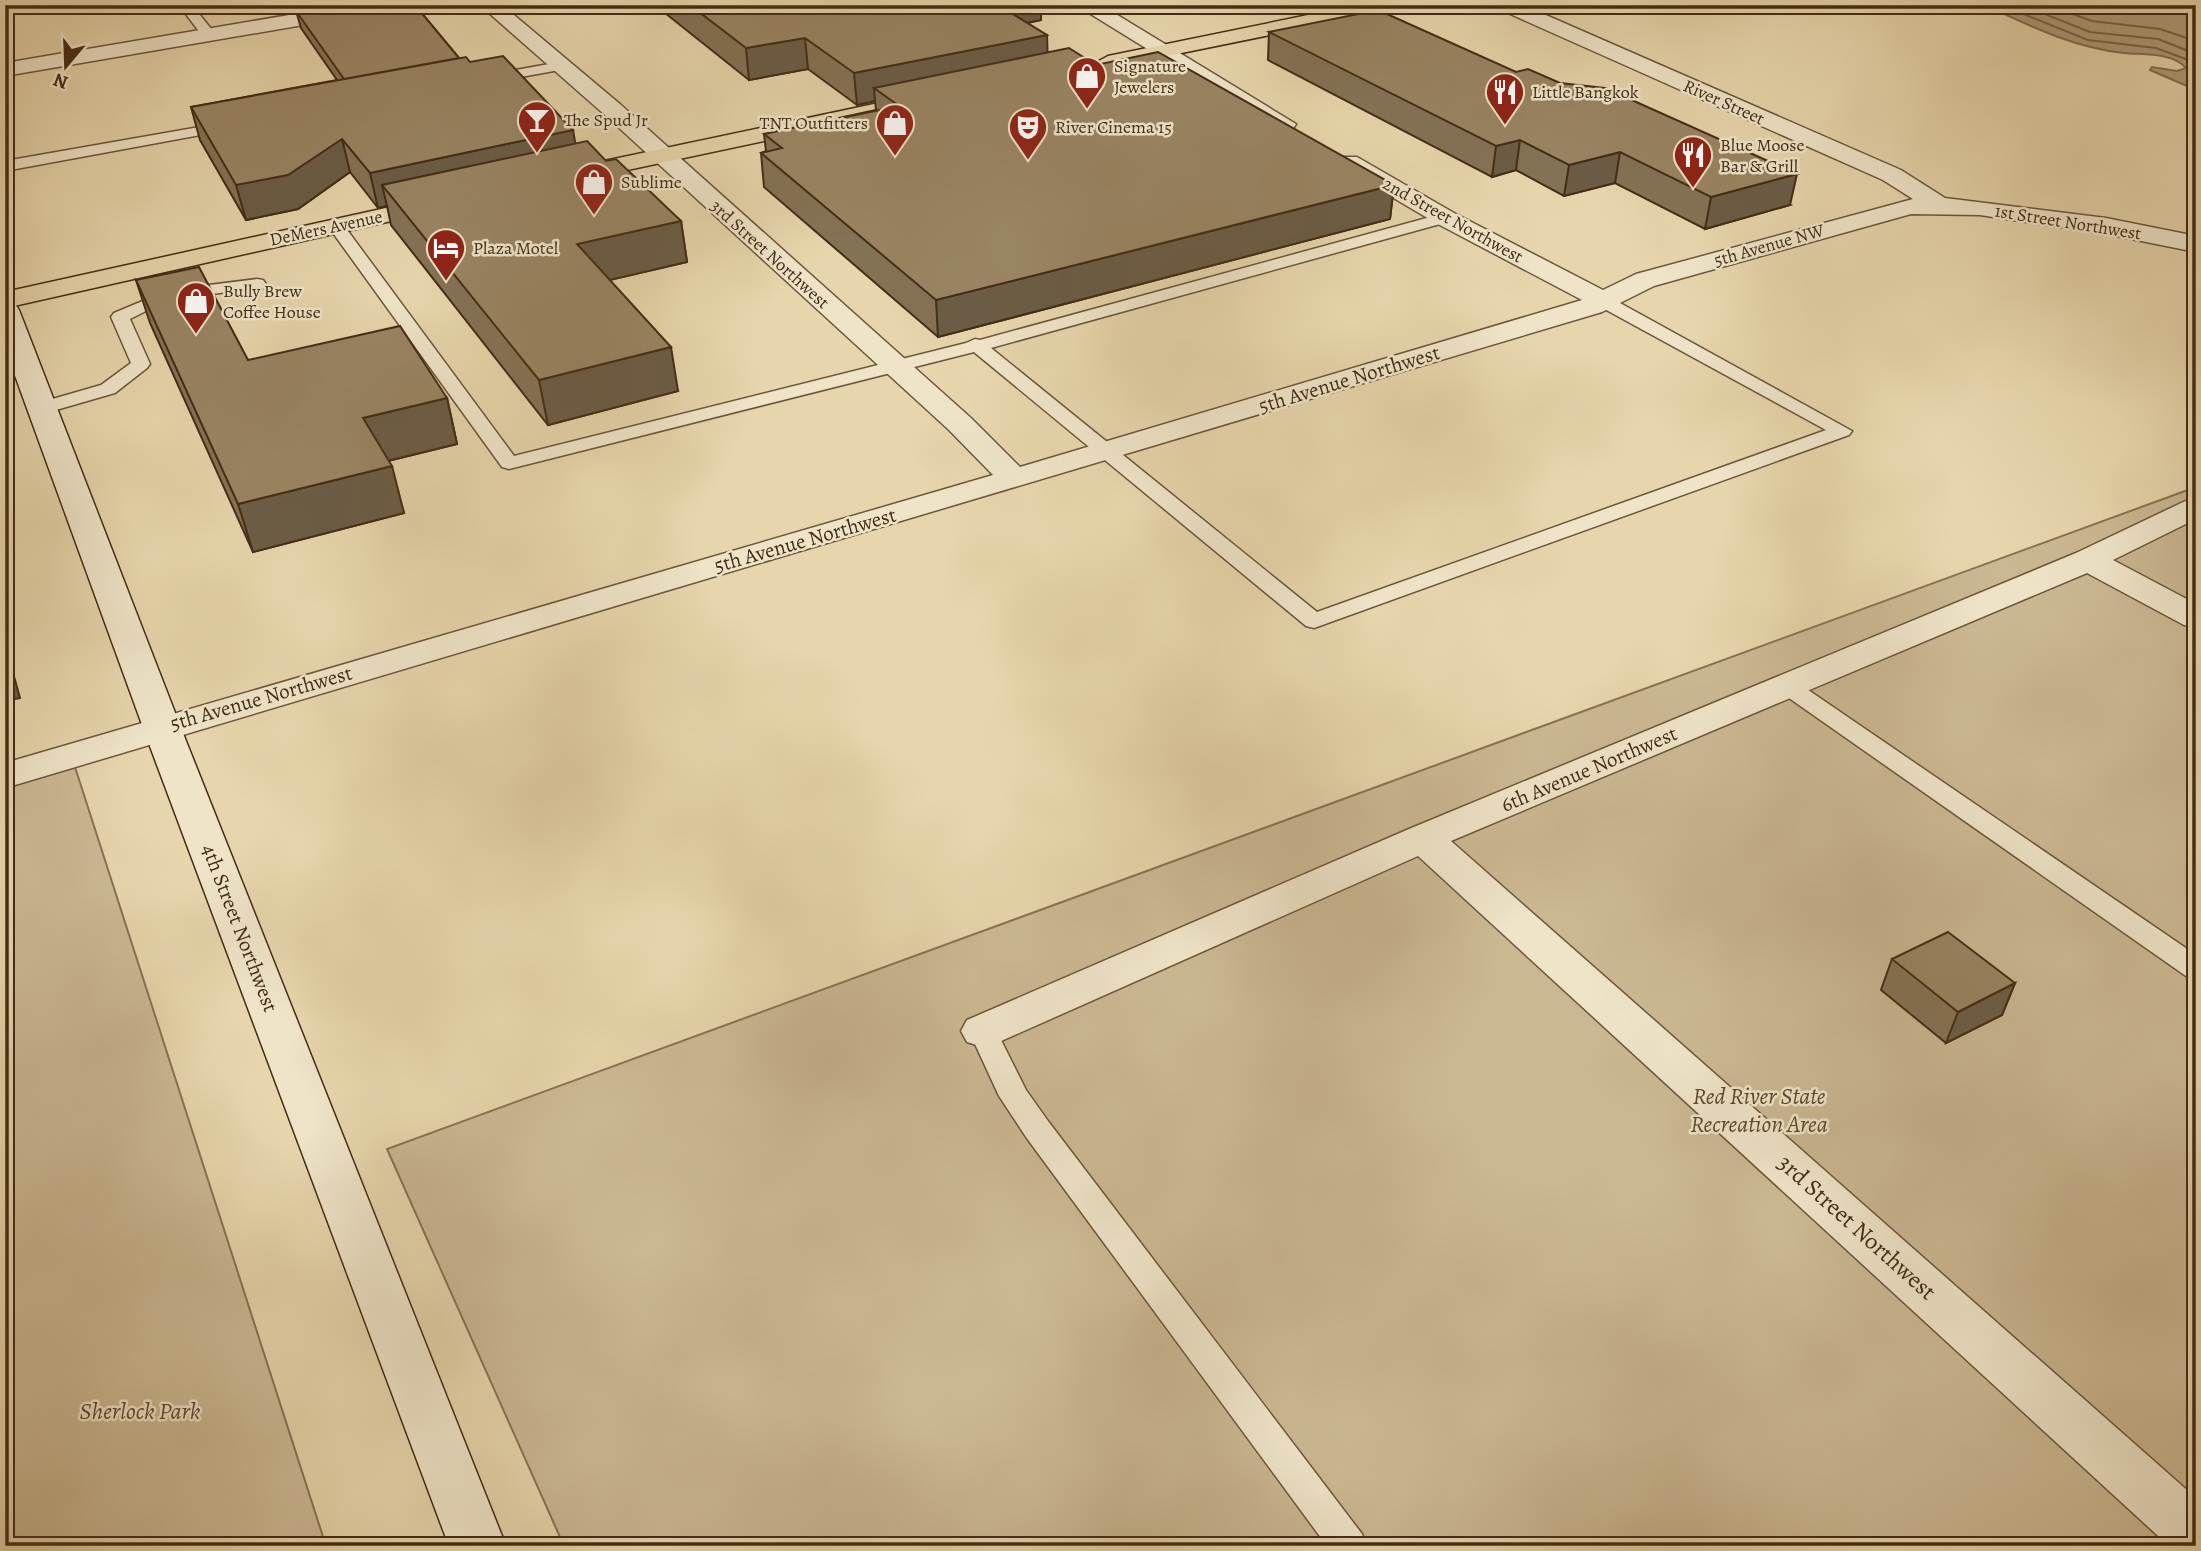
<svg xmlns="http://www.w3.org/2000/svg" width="2201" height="1551" font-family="Alegreya,serif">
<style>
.green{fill:#cbb892;stroke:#887254;stroke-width:2}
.water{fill:#b09c78;stroke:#856f50;stroke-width:2}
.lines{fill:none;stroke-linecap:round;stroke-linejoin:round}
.shore{stroke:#7a6446;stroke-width:2}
.lane-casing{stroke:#6d563a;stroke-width:3}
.street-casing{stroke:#6d563a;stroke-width:3}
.secondary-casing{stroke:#442c15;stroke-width:3}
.primary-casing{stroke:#442c15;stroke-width:3}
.lane{fill:#efe4c8;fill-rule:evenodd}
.street{fill:#efe4c8;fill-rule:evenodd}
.secondary{fill:#efe4c8;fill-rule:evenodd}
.primary{fill:#e7d5ab;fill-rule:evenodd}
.wall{fill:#847255;stroke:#442c15;stroke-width:2}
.shaded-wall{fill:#6b5c45;stroke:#442c15;stroke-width:2}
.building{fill:#998463;stroke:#442c15;stroke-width:2}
.labels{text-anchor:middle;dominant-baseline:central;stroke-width:5;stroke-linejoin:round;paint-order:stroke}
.far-poi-label{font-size:18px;fill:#442c15;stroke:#efe4c8;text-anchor:start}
.far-street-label{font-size:18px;fill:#442c15;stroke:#efe4c8}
.street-label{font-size:21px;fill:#442c15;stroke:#efe4c8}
.near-park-label{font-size:24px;font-style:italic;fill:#5f482e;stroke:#efe4c8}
.near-street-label{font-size:24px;fill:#442c15;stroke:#efe4c8}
</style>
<rect width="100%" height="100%" fill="#e7d5ab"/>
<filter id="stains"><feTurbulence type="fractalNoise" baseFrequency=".00286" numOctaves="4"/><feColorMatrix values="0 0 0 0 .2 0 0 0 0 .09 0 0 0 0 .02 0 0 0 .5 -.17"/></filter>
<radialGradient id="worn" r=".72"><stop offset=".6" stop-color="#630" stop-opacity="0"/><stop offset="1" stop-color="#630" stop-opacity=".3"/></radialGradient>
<path class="green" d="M2196,487V1546H564L387,1149Z
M74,764L326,1546H5V786Z"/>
<path class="water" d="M1985,5H2196V90L2150,70L2152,67L2177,71L2186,68C2172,52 2143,55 2124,53C2074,48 2030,26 1985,5Z"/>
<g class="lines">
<path class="shore" d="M2001,5L2088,40L2156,48L2191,61L2192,68L2187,78L2196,83
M2022,5L2090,32L2158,39L2196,54
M2048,5L2092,21L2160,29L2196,41"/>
<g class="lane-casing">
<path id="lane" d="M179,5H192L216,35L214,38H204Z
M560,62L565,63V69L488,83L481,79L488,75Z
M228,122L235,126L233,129L5,171V161Z
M1445,213L1451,215V221L991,348L1317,612L1826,430L1599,306L1596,302L1599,298H1611L1852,431L1849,435L1314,628L1306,626L974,352L509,469L502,467L328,226L330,223H342L514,456L966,343L975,339L980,340Z
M257,279L263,280L266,284L263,288L186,297L158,305L130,319L150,364L147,368L115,393L42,414L33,408L35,404L101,385L131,363L111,317L114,313L169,290Z
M1787,679L1795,681L2196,955V979L2186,976L1779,691L1775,686L1779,681Z
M983,1021L993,1024L1026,1090L1048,1121L1362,1534L1367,1546H1327L1026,1137L999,1096L969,1031L973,1024Z"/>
</g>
<g class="street-casing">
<path id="street" d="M348,5H395L385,11L5,76V63Z
M480,5H502L621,105L971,418L1020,467L1582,300L1436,223L1341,167L1337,162L1341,157H1357L1454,213L1603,290L1636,274L1913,199L1883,180L1499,9L1496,5H1523L1901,170L1945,198L2106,218L2196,236V252L2106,234L1980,215L1911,214L1654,286L1602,312L5,788V763L993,475L949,430L605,115Z
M1076,5H1101L1296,124L1293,129H1277Z
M2196,496V519L2113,560L2196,604V628L2184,625L2087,573L1451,841L2196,1498V1546H2169L1418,856L999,1042L983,1047L967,1042L961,1031L967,1020L1409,829L2076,553Z"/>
</g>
<g class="secondary-casing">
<path id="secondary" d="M5,302L15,304L19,310L186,741L506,1546H449L148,741L5,348Z"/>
</g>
<g class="primary-casing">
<path id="primary" d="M1357,5H1398L1388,11L1108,68L1097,62L1108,56Z
M926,93L934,95L937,100L934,105L571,182L562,180L559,175L562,170L571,168Z
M440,196L449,198L452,203L449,208L5,308V292Z"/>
</g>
<use href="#lane" class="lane"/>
<use href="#street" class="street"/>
<use href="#secondary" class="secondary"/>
<use href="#primary" class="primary"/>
</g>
<path class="wall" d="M285,5H415L459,58L470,62L575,144L606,161L681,221L687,262L609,280L678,391L548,425L391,225L387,206L378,208L350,172L298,209L246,220L200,140L191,107L337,80L301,28L296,11L290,12Z
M655,5H1041V20L1028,23L1047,53L1096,65L1394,185L1390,219L938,337L764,187L761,153L766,151L764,134L876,110L875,101L857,105L808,69L749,80Z
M1269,32L1790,205L1705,229L1615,183L1564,196L1516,170L1492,177L1268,60Z
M136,280L248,360L447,398L457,444L388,461L404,513L253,552L150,323Z
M1892,959L2015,983L2002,1015L1946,1043L1881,990Z"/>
<path class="shaded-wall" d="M288,5H331L290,12Z
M990,5H1041V20L990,30Z
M1047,35L1048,66L874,88L875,101L857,105L854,73Z
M805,38L808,69L749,80L746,48Z
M573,130L579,164L382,185L387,206L378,208L370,173Z
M342,139L350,172L298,209L246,220L236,185Z
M1520,140L1516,170L1492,177L1496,146Z
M1620,152L1615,183L1564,196L1569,165Z
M1797,174L1790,205L1705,229L1711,197Z
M1394,185L1390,219L938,337L936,300Z
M681,221L687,262L584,286L577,244Z
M671,347L678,391L548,425L539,380Z
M447,398L457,444L375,464L363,418Z
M392,466L404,513L253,552L238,504Z
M5,644L20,698L5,701Z
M2015,983L2002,1015L1946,1043L1958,1012Z"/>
<path class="building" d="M328,5H415L459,58L344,79L296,11Z
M690,5H998L1047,35L854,73L805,38L746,48Z
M1378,10L1516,72L1528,69L1560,83L1605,88L1797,174L1711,197L1620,152L1569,165L1520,140L1496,146L1269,32Z
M1069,48L1096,65L1158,52L1394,185L936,300L761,153L782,148L764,134L899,106L874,88Z
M503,56L573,130L370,173L342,139L288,175L236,185L191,107L466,57L470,62Z
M587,141L606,161L616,159L681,221L577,244L671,347L539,380L382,185Z
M199,267L248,360L400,326L447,398L363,418L392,466L238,504L136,280Z
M1948,932L2015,983L1958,1012L1892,959Z"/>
<defs>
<g id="shop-pin" transform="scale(2.0125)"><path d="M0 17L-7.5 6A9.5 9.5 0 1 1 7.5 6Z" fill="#8f2418" stroke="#efe4c8"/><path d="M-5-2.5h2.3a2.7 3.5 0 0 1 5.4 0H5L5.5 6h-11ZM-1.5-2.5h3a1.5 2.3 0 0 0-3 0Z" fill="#fff"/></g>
<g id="restaurant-pin" transform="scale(2.0125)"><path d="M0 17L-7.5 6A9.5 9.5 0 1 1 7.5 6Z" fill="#8f2418" stroke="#efe4c8"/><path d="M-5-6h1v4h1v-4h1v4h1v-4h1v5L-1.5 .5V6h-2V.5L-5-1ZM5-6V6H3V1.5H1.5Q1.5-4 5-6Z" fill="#fff"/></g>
<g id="bar-pin" transform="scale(2.0125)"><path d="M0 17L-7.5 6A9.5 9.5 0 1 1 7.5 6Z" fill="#8f2418" stroke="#efe4c8"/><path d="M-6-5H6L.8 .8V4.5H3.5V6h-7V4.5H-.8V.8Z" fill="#fff"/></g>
<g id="theatre-pin" transform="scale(2.0125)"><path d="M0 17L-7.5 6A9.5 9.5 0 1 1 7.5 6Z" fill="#8f2418" stroke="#efe4c8"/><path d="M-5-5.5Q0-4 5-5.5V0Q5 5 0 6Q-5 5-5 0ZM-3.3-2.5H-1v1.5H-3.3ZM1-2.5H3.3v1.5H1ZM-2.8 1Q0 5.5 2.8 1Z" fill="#fff"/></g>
<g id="hotel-pin" transform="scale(2.0125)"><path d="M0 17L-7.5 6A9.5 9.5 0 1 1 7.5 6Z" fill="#8f2418" stroke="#efe4c8"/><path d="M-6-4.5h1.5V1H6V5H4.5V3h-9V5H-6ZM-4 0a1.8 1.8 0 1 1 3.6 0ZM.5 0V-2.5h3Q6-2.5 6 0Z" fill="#fff"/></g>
</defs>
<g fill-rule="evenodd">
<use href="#shop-pin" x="1087" y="76"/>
<use href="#restaurant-pin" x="1505" y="92"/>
<use href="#bar-pin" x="537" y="120"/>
<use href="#shop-pin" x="895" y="123"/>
<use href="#theatre-pin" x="1028" y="127"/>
<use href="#restaurant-pin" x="1693" y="155"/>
<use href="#shop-pin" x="594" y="182"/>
<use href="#hotel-pin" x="446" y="248"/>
<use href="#shop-pin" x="196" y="301"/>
</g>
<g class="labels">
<g class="far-poi-label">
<text x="1114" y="66">Signature<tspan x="1114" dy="21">Jewelers</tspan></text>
<text x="1532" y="92">Little Bangkok</text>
<text x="564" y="120">The Spud Jr</text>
<text x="868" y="123" text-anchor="end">TNT Outfitters</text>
<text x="1055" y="127">River Cinema 15</text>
<text x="1720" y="145">Blue Moose<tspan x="1720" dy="21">Bar &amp; Grill</tspan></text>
<text x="621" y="182">Sublime</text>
<text x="473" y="248">Plaza Motel</text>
<text x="223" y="291">Bully Brew<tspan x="223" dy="21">Coffee House</tspan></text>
</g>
<g class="far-street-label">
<text transform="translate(1724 102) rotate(24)">River Street</text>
<text transform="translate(1453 220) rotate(29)">2nd Street Northwest</text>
<text transform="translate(2068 222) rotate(9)">1st Street Northwest</text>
<text transform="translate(326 228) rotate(-12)">DeMers Avenue</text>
<text transform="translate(1769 245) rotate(-16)">5th Avenue NW</text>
<text transform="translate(770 254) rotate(42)">3rd Street Northwest</text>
</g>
<g class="street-label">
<text transform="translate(1349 379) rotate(-17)">5th Avenue Northwest</text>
<text transform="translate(805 540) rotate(-16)">5th Avenue Northwest</text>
<text transform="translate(261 698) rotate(-16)">5th Avenue Northwest</text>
<text transform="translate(1589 769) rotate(-23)">6th Avenue Northwest</text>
<text transform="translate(240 928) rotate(69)">4th Street Northwest</text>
</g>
<g class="near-park-label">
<text x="1759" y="1096">Red River State<tspan x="1759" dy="28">Recreation Area</tspan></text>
<text x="140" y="1411">Sherlock Park</text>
</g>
<g class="near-street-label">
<text transform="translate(1857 1227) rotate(42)">3rd Street Northwest</text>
</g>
</g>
<rect width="2201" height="1551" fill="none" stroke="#e7d5ab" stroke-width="28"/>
<rect x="7" y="7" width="2187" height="1537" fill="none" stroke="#442c15" stroke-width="3.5"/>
<rect x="14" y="14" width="2173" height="1523" fill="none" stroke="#442c15" stroke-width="2"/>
<g transform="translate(66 66) rotate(199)" stroke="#efe4c8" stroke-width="5" paint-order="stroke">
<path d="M0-5L12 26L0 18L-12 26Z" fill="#442c15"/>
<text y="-10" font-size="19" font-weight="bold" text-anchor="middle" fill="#442c15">N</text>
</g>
<rect width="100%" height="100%" filter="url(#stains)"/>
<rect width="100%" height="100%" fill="url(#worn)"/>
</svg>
